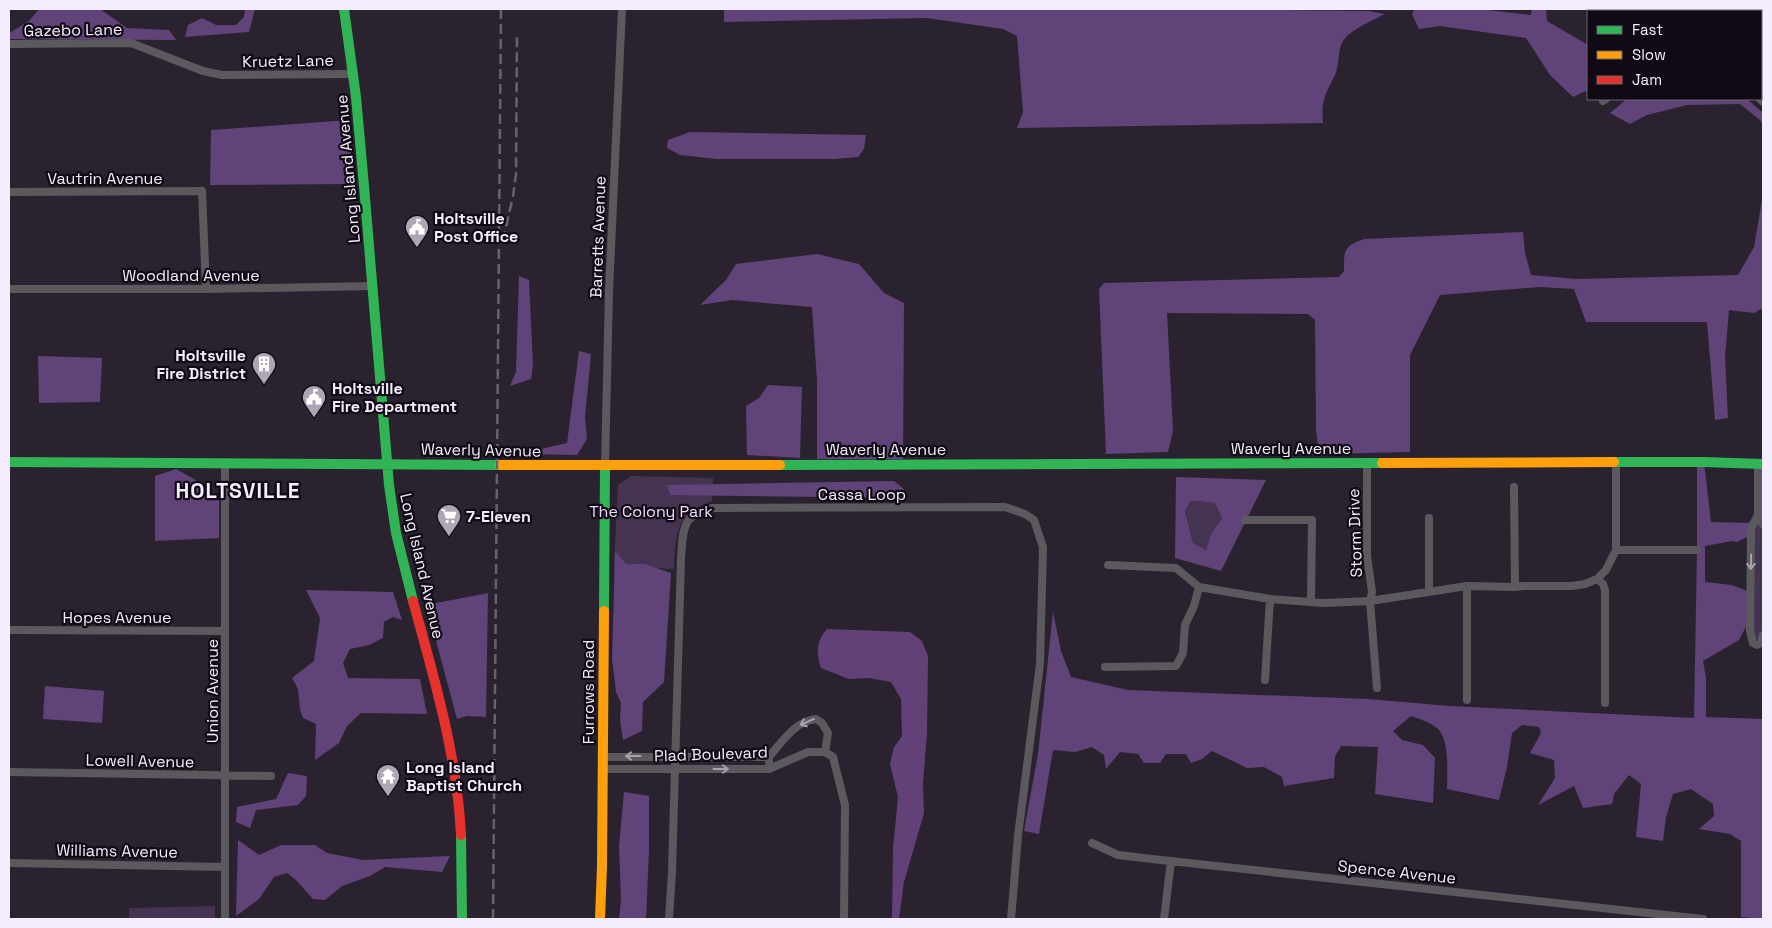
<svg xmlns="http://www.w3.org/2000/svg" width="1772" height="928" font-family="'Space Grotesk',sans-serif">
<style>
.green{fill:#453352}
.forest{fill:#604378;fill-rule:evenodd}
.water{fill:#614178}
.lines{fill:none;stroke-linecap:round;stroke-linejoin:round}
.street{stroke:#5c595e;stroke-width:8}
.fast{stroke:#30b455;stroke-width:10}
.slow{stroke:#ff9f0a;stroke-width:10}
.jam{stroke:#e5322d;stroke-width:10}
.rail{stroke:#666369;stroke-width:2.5;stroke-dasharray:10 5;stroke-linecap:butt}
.oneway{stroke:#a8a2ae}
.labels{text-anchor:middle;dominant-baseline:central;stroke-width:4.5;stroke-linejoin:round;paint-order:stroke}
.street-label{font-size:16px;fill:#f5ecfd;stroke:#100a15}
.poi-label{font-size:16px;font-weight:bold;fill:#f5ecfd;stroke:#100a15;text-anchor:start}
.park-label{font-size:16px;fill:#eedbff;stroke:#100a15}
.district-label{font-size:21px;font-weight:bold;letter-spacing:1px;fill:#f5ecfd;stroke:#100a15}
</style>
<rect width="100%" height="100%" fill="#2a232f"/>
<path class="green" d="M631,476L713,478L712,501C675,515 676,533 674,569L614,566L618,485Z
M1197,501L1215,503L1222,518L1211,534L1206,551L1193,543L1185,510L1191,502Z
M1758,515L1763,524V638L1753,643L1751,528Z
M215,906V919H129V908Z"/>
<path class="forest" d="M39,9H100L127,28L169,30L176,40L9,39V33L29,21Z
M245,9H255L249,32L185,37L188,25L202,18L216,25H236L244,17Z
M724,9H1278V10L1369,11L1385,14C1372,21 1346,31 1341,45C1338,55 1339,66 1335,75C1325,95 1321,100 1323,123L1017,128L1023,112L1017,36L1003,29L927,18L724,22Z
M1415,9H1480L1531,15L1532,9H1546L1547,21L1588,45V90L1573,97L1550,75L1526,38L1440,26L1419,29L1412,14Z
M1627,99H1747L1763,113V125L1760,120L1740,104L1687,105L1647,115L1630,124L1610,113Z
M349,120L353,184L210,185L211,130Z
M690,132L866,135L864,149L858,157L834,159H717L680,155L667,148L668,140Z
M1763,194V308L1754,313L1729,310L1725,357L1728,418L1715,420L1707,322H1586L1574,289L1540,287L1440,295L1410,355V452L1319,454L1316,429L1315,320L1308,314L1167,313L1173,431L1168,452L1106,454L1099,289L1104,283L1339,277L1344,271C1344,251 1343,246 1364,239L1523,232L1525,253L1531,275L1577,279L1738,275L1754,247Z
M817,254L859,264L884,293L904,303L903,459H817V381L812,307L732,300L700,305L726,280L736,264Z
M519,276L529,280L533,364L531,379L510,386L516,372Z
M579,351L591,354L585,417L587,439L577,455L520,454L567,443Z
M38,356L102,358L100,402L39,403Z
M768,385L802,387L800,458L747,455L746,406L759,398Z
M1697,462H1704L1711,522L1754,523L1751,535L1737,542L1732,541L1705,546V582L1732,585L1750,592V619L1739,640L1703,661L1706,678V717L1763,719V919L1741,917V841L1730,834L1699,829L1714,816L1713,804L1691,789L1673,794L1666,817L1663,841L1636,837L1641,784L1629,775L1614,794L1612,804L1583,808L1574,786L1538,805L1555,778L1554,760L1530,753L1541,733L1539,727L1522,725L1512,733L1507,767L1499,800L1447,789C1447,773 1450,739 1437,728C1430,722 1419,719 1411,716L1393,731L1402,740L1423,745L1435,758L1433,803L1375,794L1378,747L1341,746L1335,756L1334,778L1284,786L1282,777L1264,767L1247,768L1212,751L1202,759L1191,763L1186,754H1166L1160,763H1144L1138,754L1120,752L1106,769L1104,755L1092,747L1075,752L1053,750L1039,834L1024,831L1038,754L1053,612L1061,651L1071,677L1128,690L1368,699L1450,706L1694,718L1697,550Z
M176,469L201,483L219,501V538L155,541V476Z
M1176,477L1266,480L1221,571L1175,558ZM1197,501L1215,503L1222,518L1211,534L1206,550L1193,543L1185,511L1190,502Z
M894,481L904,489L898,498L670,495L667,485Z
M615,551L626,564H645L671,573L664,682L643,702L642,731L623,740L620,721L621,703L616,692L612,659Z
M306,590L393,592L402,620L393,617L384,622L383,638L369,645L350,649L343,663L348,678L420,679L427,714L361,713L347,726L339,743L315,760L316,724L303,718L300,709L298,689L292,678L314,661L320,618Z
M488,593L486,717L467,716L457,719L427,607L431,604Z
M45,686L104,691L102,723L43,719Z
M288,773L307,776L306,796L298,805L256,810L250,828L236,822L237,807L276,799Z
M624,792L649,796V850L646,919H619L621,900L619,846Z
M238,840L259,855L281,845H315L327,853L363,860L450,856L442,872L385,867L370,876L342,886L325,900L313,899L296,880L287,873L274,877L259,899L236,916Z"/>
<path class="water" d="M827,629L910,632L922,641L928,656L927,733L923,783L924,813L904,882L899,919H892L893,849L898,797L890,764L894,747L902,736L901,699L891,682L869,678L849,679L821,668C816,653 816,641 827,629Z"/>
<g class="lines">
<path class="street" d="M1679,9L1681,11
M9,44L131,43L203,71L222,75L354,74
M1760,99L1763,102
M1603,101L1606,99
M9,192L202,191L206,289
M9,289H206L373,286
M225,463V919
M1758,463V515L1763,524
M1367,464V555L1372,592L1370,601L1377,688
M605,466L609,291L622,9
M1514,487L1515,587
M1758,515L1751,528L1750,631L1753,643L1757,645L1761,643L1763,635
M1429,518V591
M1245,520H1312L1311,601
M1616,550H1697
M1108,565L1176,568L1199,587L1270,599L1324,603L1370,601L1467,586L1515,587L1524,586H1572L1585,584L1597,579L1606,570L1616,550V462
M1597,579L1603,584L1605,590V703
M1467,586V700
M9,630L225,631
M1105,667L1176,666L1183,653L1185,625L1194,606L1199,587
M1265,680L1270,599
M603,757H769
M769,762V757C782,742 795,721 816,719L822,723L828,733L825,752
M603,769H769L808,752H825L833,757L845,805L844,919
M9,772L271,776
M1092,843L1118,855L1161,860L1703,919
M9,863L225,867
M669,919L672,872L681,559C683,531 681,514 713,508L1005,507L1025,514L1034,520L1043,547L1040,664L1018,836L1011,919
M1164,919L1171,861"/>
<path class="fast" d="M344,9L356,97L364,186L389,485L396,533L413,601
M9,462L500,465
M1614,462H1704L1763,464
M780,465L1382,463
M604,611L605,466
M461,835L462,919"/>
<path class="slow" d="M1382,463L1614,462
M500,465H780
M600,919L602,866L604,611"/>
<path class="jam" d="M413,601C434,678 457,754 461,835"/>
<path class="rail" d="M503,241L513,196L516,174L517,34
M493,919L501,9"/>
</g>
<defs><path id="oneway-shaft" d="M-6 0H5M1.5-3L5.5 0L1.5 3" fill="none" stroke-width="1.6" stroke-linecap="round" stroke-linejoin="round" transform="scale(1.25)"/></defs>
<g class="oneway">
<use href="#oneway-shaft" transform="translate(1751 562) rotate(91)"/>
<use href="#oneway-shaft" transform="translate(807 722) rotate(156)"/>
<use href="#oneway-shaft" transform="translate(633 756) rotate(-180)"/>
<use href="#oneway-shaft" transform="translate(721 769)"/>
</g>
<defs>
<g id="civic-pin" transform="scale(1.25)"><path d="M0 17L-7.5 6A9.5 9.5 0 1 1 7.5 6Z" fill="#aea6b5" stroke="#100a15"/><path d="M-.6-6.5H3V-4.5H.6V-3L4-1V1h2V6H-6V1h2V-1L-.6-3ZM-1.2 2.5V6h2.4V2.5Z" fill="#fff"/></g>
<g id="building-pin" transform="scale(1.25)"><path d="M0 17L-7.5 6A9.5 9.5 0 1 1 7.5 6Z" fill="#aea6b5" stroke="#100a15"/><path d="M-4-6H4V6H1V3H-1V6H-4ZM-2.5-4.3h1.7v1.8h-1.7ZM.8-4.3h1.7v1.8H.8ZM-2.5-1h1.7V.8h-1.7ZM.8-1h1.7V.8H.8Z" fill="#fff"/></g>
<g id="supermarket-pin" transform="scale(1.25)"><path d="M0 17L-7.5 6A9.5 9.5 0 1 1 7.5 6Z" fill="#aea6b5" stroke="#100a15"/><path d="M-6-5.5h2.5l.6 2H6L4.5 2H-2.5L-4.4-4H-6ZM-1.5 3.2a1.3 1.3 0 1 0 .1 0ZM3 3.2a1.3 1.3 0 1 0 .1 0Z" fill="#fff"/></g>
<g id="temple-pin" transform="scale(1.25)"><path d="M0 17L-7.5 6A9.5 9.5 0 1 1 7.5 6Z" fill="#aea6b5" stroke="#100a15"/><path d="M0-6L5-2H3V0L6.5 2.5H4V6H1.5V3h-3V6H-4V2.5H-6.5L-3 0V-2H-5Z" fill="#fff"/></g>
</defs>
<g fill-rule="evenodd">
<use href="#civic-pin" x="417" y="227"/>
<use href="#building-pin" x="264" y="364"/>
<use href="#civic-pin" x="314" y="397"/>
<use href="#supermarket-pin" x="449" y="516"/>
<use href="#temple-pin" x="388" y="776"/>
</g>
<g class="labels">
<g class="street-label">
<text transform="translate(73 30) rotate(-1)">Gazebo Lane</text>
<text transform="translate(288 61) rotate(-1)">Kruetz Lane</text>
<text transform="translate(348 169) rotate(-95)">Long Island Avenue</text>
<text x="105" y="178">Vautrin Avenue</text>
<text transform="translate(598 237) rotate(-88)">Barretts Avenue</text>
<text x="191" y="275">Woodland Avenue</text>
<text x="1291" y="448">Waverly Avenue</text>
<text x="886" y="449">Waverly Avenue</text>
<text transform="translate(481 450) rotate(1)">Waverly Avenue</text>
<text x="862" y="494">Cassa Loop</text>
<text transform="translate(1355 533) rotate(-92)">Storm Drive</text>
<text transform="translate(422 566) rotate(77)">Long Island Avenue</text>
<text x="117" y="617">Hopes Avenue</text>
<text transform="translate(212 691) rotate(-90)">Union Avenue</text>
<text transform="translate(588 692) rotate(-90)">Furrows Road</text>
<text transform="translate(711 754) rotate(-2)">Plad Boulevard</text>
<text transform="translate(140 761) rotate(1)">Lowell Avenue</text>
<text transform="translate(117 851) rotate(1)">Williams Avenue</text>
<text transform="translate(1397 872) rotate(6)">Spence Avenue</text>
</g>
<g class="poi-label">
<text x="434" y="218">Holtsville<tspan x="434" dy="18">Post Office</tspan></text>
<text x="246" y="355" text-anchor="end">Holtsville<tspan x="246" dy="18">Fire District</tspan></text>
<text x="332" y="388">Holtsville<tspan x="332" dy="18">Fire Department</tspan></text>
<text x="466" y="516">7-Eleven</text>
<text x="406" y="767">Long Island<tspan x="406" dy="18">Baptist Church</tspan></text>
</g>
<g class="park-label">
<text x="651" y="511">The Colony Park</text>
</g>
<g class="district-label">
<text x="238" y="490">HOLTSVILLE</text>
</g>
</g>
<rect width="1772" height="928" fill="none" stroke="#f5ecfd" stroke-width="20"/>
<rect x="1587" y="10" width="175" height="90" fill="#100a15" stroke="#6c6472"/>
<rect x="1597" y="26" width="25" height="8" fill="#30b455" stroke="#6c6472"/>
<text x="1632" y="35" font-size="15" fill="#f5ecfd">Fast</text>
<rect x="1597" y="51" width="25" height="8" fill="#ff9f0a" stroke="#6c6472"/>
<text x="1632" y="60" font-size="15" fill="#f5ecfd">Slow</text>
<rect x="1597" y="76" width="25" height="8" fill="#e5322d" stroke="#6c6472"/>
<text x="1632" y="85" font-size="15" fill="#f5ecfd">Jam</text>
</svg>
